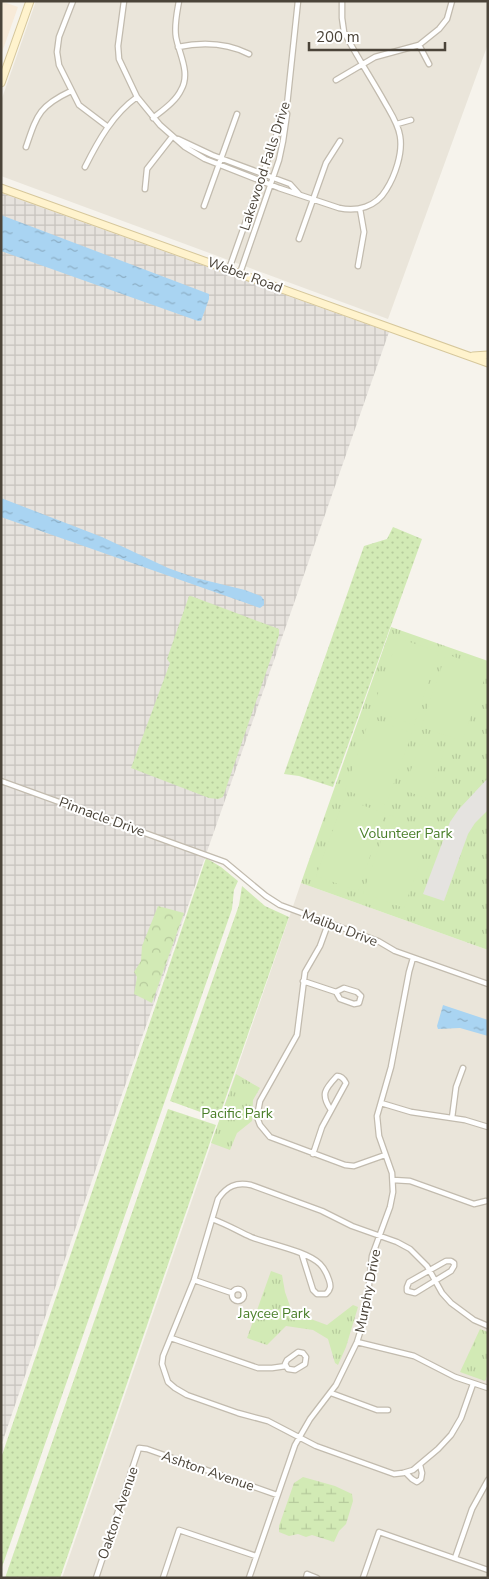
<svg xmlns="http://www.w3.org/2000/svg" width="489" height="1579" font-family="'Nunito Sans',sans-serif">
<style>
.residential{fill:#eae5da}
.commercial{fill:#f7ead8}
.industrial{fill:url(#industrial-grid)}
.grass{fill:url(#grass-dots)}
.forest{fill:url(#forest-crowns)}
.wetland{fill:url(#wetland-marsh)}
.park{fill:url(#park-tufts)}
.pitch{fill:#d2eab5}
.parking{fill:#e5e3e0}
.water{fill:url(#water-ripples)}
.lines{fill:none;stroke-linecap:round;stroke-linejoin:round}
.street-casing{stroke:#c2bbae;stroke-width:7}
.secondary-casing{stroke:#d6c79b;stroke-width:9}
.street{stroke:#fff;stroke-width:4.5}
.secondary{stroke:#fff3cd;stroke-width:7}
.labels{text-anchor:middle;dominant-baseline:central;stroke-width:4;stroke-linejoin:round;paint-order:stroke}
.street-label{font-size:14px;fill:#4b4439;stroke:#fff}
.park-label{font-size:14px;fill:#4a7f2a;stroke:#fff}
</style>
<defs>
<pattern id="industrial-grid" width="8" height="8" patternUnits="userSpaceOnUse" patternTransform="scale(1.25)"><rect width="8" height="8" fill="#e6e2dd"/><path d="M0 4h8M4 0v8" fill="none" stroke="#c7c3be"/></pattern>
<pattern id="grass-dots" width="8" height="8" patternUnits="userSpaceOnUse" patternTransform="scale(1.25)"><rect width="8" height="8" fill="#d2eab5"/><path d="M2 2h.1M6 6h.1" fill="none" stroke="#b6ca9c" stroke-width="1.8" stroke-linecap="round"/></pattern>
<pattern id="forest-crowns" width="20" height="18" patternUnits="userSpaceOnUse" patternTransform="scale(1.25)"><rect width="20" height="18" fill="#d2eab5"/><path d="M2 6a3 3 0 1 1 6 0M12 15a3 3 0 1 1 6 0" fill="none" stroke="#b6ca9c"/></pattern>
<pattern id="wetland-marsh" width="20" height="14" patternUnits="userSpaceOnUse" patternTransform="scale(1.25)"><rect width="20" height="14" fill="#d2eab5"/><path d="M1 5h8M5 5V1M11 12h8M15 12V8" fill="none" stroke="#b6ca9c"/></pattern>
<pattern id="park-tufts" width="24" height="20" patternUnits="userSpaceOnUse" patternTransform="scale(1.25)"><rect width="24" height="20" fill="#d2eab5"/><path d="M3 7l-1-3M5 7V3M7 7l1-3M15 17l-1-3M17 17v-4M19 17l1-3" fill="none" stroke="#b6ca9c"/></pattern>
<pattern id="water-ripples" width="26" height="14" patternUnits="userSpaceOnUse" patternTransform="scale(1.25)"><rect width="26" height="14" fill="#a9d4f2"/><path d="M2 4q2-2 4 0t4 0M15 11q2-2 4 0t4 0" fill="none" stroke="#8caec5"/></pattern>
</defs>
<rect width="100%" height="100%" fill="#f6f3ec"/>
<path class="residential" d="M36,1H488V44L388,319L1,176V101Z
M301,883L488,950V1578H62Z"/>
<path class="commercial" d="M1,1L18,7L1,55Z"/>
<path class="industrial" d="M1,193L389,332L99,1160L1,1446Z"/>
<path class="grass" d="M393,527L422,539L333,787L299,776L284,774L364,546L387,539Z
M189,596H191L279,629V635L223,797L218,799L209,798L131,768L170,663L167,659Z
M206,858L221,867L238,881L234,890L232,909L1,1570V1458Z
M242,886L265,906L289,917L219,1117L217,1118L170,1101L239,905Z
M168,1109L216,1125L60,1578H5Z"/>
<path class="forest" d="M158,906L184,913L152,1003L134,994L137,977L134,972L141,961L142,946Z"/>
<path class="wetland" d="M303,1477L335,1486L352,1494L353,1501L346,1524L339,1531L334,1542L312,1535L306,1537L298,1534L289,1536L279,1532V1526L294,1483Z"/>
<path class="park" d="M391,627L488,661V950L301,883Z
M236,1074L260,1088L253,1100L252,1121L237,1133L230,1150L211,1143Z
M271,1271L282,1275L285,1292L292,1312L327,1325L353,1305L358,1307L346,1347L338,1365L335,1363L328,1339L313,1330L286,1326L267,1345L247,1338Z
M480,1329L488,1332V1373L485,1381L460,1372Z"/>
<path class="pitch" d="M398,638L439,652L414,725L372,710Z
M446,654L488,669L462,741L421,727Z
M370,718L412,733L386,805L345,790Z
M420,744L444,752L428,799L404,790Z
M344,799L385,813L358,891L316,876Z
M390,815L431,830L404,908L363,893Z"/>
<path class="parking" d="M488,778V810L475,823L468,834L444,901L423,894L450,822L459,809Z"/>
<path class="water" d="M1,215L209,294V299L201,321H198L1,251Z
M1,498L102,537L168,568L196,578L245,590L261,596L264,600V605L260,608L1,517Z
M443,1005L488,1020V1036L460,1028L438,1029L437,1026Z"/>
<g class="lines">
<g class="street-casing">
<path id="street" d="M73,1L59,37L57,52L59,65L79,105L108,127
M124,1L118,46L119,59L137,97L160,125L185,147L205,159L279,188L339,208C357,212 376,207 386,190C395,176 403,153 400,136C398,123 390,112 384,101C371,78 356,55 344,32L342,18V1
M419,45L429,64
M178,47C202,42 227,43 249,54
M336,80L375,57L419,45L439,29L447,19L452,1
M153,118C163,110 176,101 181,90C191,73 179,54 176,37C174,25 177,13 179,1
M397,124L411,120
M178,139L212,155L290,184L299,194
M26,147C37,115 39,106 71,91
M85,167C98,141 113,114 137,97
M145,189L147,169L172,137
M204,206L237,114
M299,239L326,163L340,141
M358,266L364,232L360,209
M229,269L287,105L298,1
M240,273L279,160L283,141L287,114
M1,781L225,862L266,896L280,905L378,941L395,951L488,984
M328,924L320,946L305,972L297,1035L260,1101L257,1117L260,1125L270,1137L345,1165L354,1166L385,1155
M303,981L336,992L340,999L354,1004L359,1003L361,996L357,992L344,988L336,992
M381,1103L411,1112L465,1120L488,1127
M452,1118L456,1087L463,1068
M313,1154L322,1127L346,1083C344,1079 342,1076 337,1076C325,1089 320,1094 331,1110
M393,1180L410,1181L474,1204L486,1201
M212,1219C226,1224 238,1231 251,1237C269,1244 307,1251 320,1264C324,1268 327,1274 329,1280C331,1286 331,1289 326,1294H317L313,1290L302,1255
M446,1261H451L454,1263V1266L451,1271L415,1293L407,1291V1287L409,1282Z
M194,1280L232,1293
M232 1295a6 6 0 1 1 12 0a6 6 0 1 1-12 0Z
M171,1338L258,1368H272L286,1366
M357,1342L414,1356L455,1377L488,1388
M298,1352L303,1353L306,1357L305,1364L295,1370L288,1369L285,1364L287,1360Z
M473,1384L461,1418L451,1435L438,1449L413,1470L403,1473L394,1474L316,1446L268,1421L238,1413L187,1395L175,1388L168,1382L162,1364L163,1356L194,1280L218,1199C227,1186 236,1182 251,1185L322,1211L352,1226L397,1242L410,1249L427,1266L442,1293L451,1303L474,1320L488,1326
M331,1393L377,1410H388
M406,1473L412,1479L417,1482L421,1479L422,1473L420,1465
M455,1558L472,1509L488,1480
M96,1578L139,1448L147,1449L277,1495
M163,1578L179,1530L256,1556
M249,1578L295,1445L310,1419L336,1385L357,1342L362,1326L367,1304L372,1256L390,1207L393,1192L392,1173L379,1136L377,1116L391,1067L409,972L413,958
M306,1578L307,1574L317,1578
M363,1578L379,1532L488,1570"/>
</g>
<g class="secondary-casing">
<path id="secondary" d="M1,83L30,1
M1,188L488,363
M473,356L488,355"/>
</g>
<use href="#street" class="street"/>
<use href="#secondary" class="secondary"/>
</g>
<g class="labels">
<g class="street-label">
<text transform="translate(265 166) rotate(-72)">Lakewood Falls Drive</text>
<text transform="translate(245 275) rotate(20)">Weber Road</text>
<text transform="translate(102 817) rotate(20)">Pinnacle Drive</text>
<text transform="translate(340 928) rotate(21)">Malibu Drive</text>
<text transform="translate(368 1291) rotate(-79)">Murphy Drive</text>
<text transform="translate(208 1471) rotate(19)">Ashton Avenue</text>
<text transform="translate(118 1513) rotate(-71)">Oakton Avenue</text>
</g>
<g class="park-label">
<text x="406" y="833">Volunteer Park</text>
<text x="237" y="1113">Pacific Park</text>
<text x="274" y="1313">Jaycee Park</text>
</g>
</g>
<rect width="489" height="1579" fill="none" stroke="#4b4439" stroke-width="5"/>
<path d="M309 42v8h136v-8" fill="none" stroke="#4b4439" stroke-width="2.5"/>
<text x="316" y="42" font-size="15" fill="#4b4439" stroke="#ffffff" stroke-width="4" paint-order="stroke">200 m</text>
</svg>
